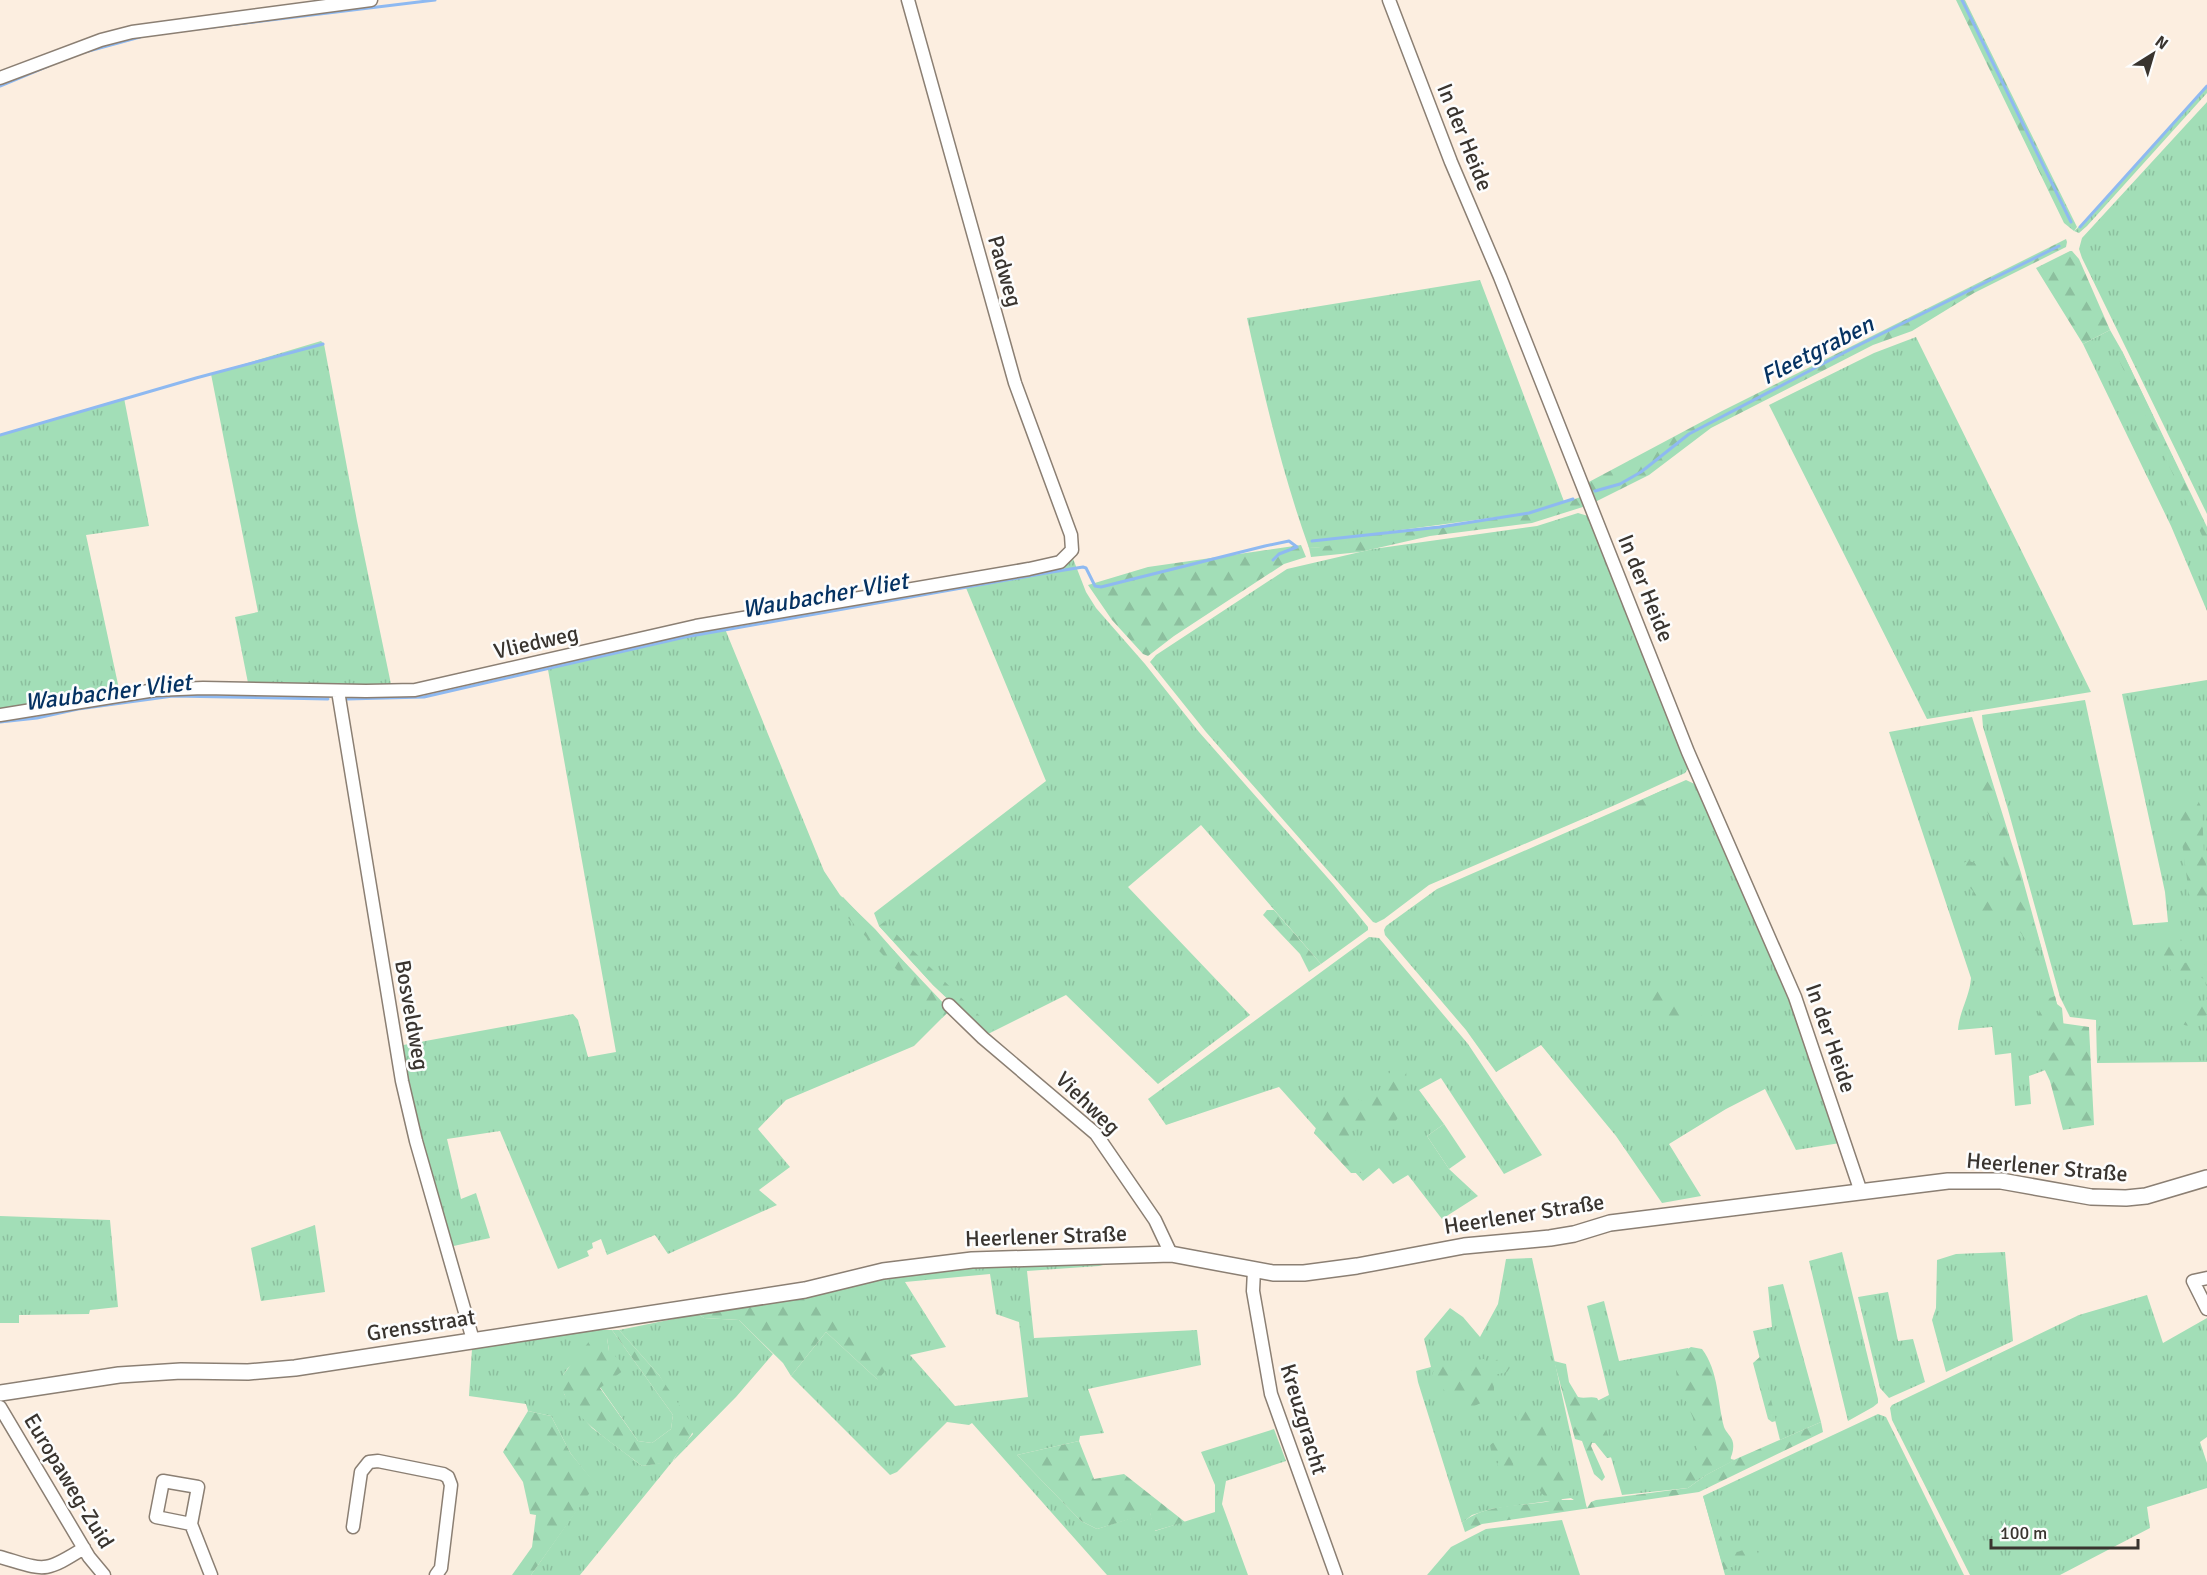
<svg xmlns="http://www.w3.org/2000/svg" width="2207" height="1575" font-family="Signika,sans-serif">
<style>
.grass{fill:url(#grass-tufts);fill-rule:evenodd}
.forest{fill:url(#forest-firs)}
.pitch{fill:#a2deb7}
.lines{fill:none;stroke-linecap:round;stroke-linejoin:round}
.stream{stroke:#8eb9f1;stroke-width:3}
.minor-casing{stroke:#8b7f73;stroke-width:15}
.major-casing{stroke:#8b7f73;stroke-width:18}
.minor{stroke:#fff;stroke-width:12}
.major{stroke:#fff;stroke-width:15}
.labels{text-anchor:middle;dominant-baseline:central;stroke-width:5;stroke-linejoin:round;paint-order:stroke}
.street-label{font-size:22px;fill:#39342f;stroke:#fdfdfd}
.water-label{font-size:24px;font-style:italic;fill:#053262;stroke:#fdfdfd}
</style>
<defs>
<pattern id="grass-tufts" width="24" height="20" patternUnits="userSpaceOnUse" patternTransform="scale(1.5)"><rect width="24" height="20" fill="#a2deb7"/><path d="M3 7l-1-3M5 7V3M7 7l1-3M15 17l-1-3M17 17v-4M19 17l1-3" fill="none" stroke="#8cbf9e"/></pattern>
<pattern id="forest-firs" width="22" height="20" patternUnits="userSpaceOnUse" patternTransform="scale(1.5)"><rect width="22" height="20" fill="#a2deb7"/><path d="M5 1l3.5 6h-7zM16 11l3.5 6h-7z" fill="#8cbf9e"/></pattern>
</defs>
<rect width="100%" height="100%" fill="#fceee0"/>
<path class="grass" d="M2207,85V93L2087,226L2079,233L2074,231L2082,224Z
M2207,102V514L2082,258L2079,249L2082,238Z
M1480,280L1565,504L1543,511L1378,533L1330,547L1309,548C1282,473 1264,395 1247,318Z
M2110,330L2122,351L2207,527V611L2171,526L2083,344Z
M1916,337L2091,692L1927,719L1769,405L1874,353Z
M321,341L324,344L357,521L392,689L248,683L235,617L258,612L211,374Z
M124,398L149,526L86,535L119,689L0,710V435Z
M1578,513L1588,516L1594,528L1689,767L1685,773L1615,805L1429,885L1384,919L1376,923L1373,922L1206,732L1150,662L1156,655L1287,569L1373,549L1537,526Z
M1072,556L1086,592L1096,608L1145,664L1199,732L1334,885L1368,927V930L1321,964L1201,825L1128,887L1250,1015L1158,1084L1066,995L986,1035L933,985L879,926L874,913L1046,781L964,583Z
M723,624L824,871L840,895L875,929L948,1012L914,1046L786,1100L758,1129L790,1167L759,1190L777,1205L668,1254L655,1235L607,1255L601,1239L592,1243L593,1248L587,1251L589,1256L558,1269L500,1131L447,1139L461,1199L476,1193L490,1238L449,1247L398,1046L573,1014L578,1020L588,1057L616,1052L547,664Z
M2207,680V1062L2097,1063L2096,1020L2070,1017L2060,997L2007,806L1983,727L1982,715L2085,700L2133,925L2168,922L2165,892L2122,694Z
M1972,717L2021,873L2057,1004L2062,1008L2067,1062L2029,1076L2031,1104L2015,1106L2011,1053L1995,1055L1992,1027L1958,1030C1959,1012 1970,996 1971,978L1889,732Z
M1686,780L1699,786L1777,963L1840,1143L1796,1150L1765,1089L1726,1109L1669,1144L1701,1196L1662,1203L1616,1136L1541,1045L1496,1072L1466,1030L1385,935L1384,930L1386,926L1437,889Z
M1369,937L1379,938L1468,1044L1542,1155L1504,1174L1441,1078L1419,1090L1444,1124L1427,1136L1449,1169L1478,1196L1442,1219L1408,1175L1393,1184L1379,1168L1363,1181L1279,1087L1166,1125L1148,1099Z
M0,1216L110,1220L118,1307L90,1310L89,1314L19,1315V1323H0Z
M315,1225L325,1292L261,1301L251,1248Z
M1842,1252L1878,1399V1403L1873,1407L1848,1421L1809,1261Z
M2005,1252L2013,1341L1946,1372L1932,1320L1936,1308L1937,1260L1956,1254Z
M1532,1258L1587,1509L1571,1498L1563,1499L1491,1509L1472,1515L1462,1523L1418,1382L1416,1371L1431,1367L1424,1339L1450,1308L1463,1317L1480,1337L1498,1304L1506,1259Z
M1108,1261L1107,1264L1099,1266L1027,1271L1034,1338L1197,1330L1201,1365L1088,1389L1104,1433L1080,1436L1079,1441L1017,1455L1081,1521L1097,1529L1150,1512L1155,1531L1215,1512V1485L1201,1452L1274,1429L1286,1461L1226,1481L1222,1504L1248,1575H1107L972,1423L969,1425L947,1422L897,1472L890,1475L791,1376L826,1332L878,1380L819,1292L923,1270ZM990,1274L996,1314L1019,1322L1028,1397L955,1406L910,1355L946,1347L905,1282Z
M1783,1284L1821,1422L1780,1440L1753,1331L1772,1327L1768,1287Z
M1888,1292L1898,1341L1913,1339L1925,1382L1889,1398L1880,1388L1858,1297Z
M2147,1295L2163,1343L2207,1318V1437L2200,1442L2207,1463V1488L2147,1507L2150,1528L2060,1575H1970L1892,1420L1890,1408L1892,1405L2079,1315Z
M1604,1301L1619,1361L1688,1348L1716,1430L1731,1459L1735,1460L1706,1475L1688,1488L1622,1495L1595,1402L1609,1395L1587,1306Z
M698,1314L704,1318L739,1320L773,1354L736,1397L672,1462L580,1575H531L595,1484L571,1454L551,1416L528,1411L526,1404L469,1396L472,1349L598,1330H612L673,1415L671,1429L652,1443L638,1441L600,1387L609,1351L607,1338L568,1368L563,1375L564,1394L572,1405L592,1428L642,1466L673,1461L680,1449L693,1434L659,1375L619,1330Z
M1878,1414L1886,1417L1964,1575H1725L1703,1496Z
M1562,1520L1580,1575H1427L1451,1547L1486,1529Z"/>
<path class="forest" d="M1956,0H1965L2077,227L2074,231L2064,223Z
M2066,239L2067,242L2066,247L1974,293L1912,331L1873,345L1711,428L1649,475L1593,503L1587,483L1722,411Z
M2070,251H2072L2079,259L2110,330L2083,344L2036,268Z
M2122,351L2207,529V546L2118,358V354Z
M1583,496L1586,506L1532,523L1430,536L1360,552L1311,557L1309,548C1337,547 1355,537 1381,533C1448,523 1519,522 1583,496Z
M1301,545L1306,557L1284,564L1174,636L1148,656L1143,654L1112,620L1088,585L1148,567Z
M1987,766L2042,950L2036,951L2030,947L2017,927L2016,902L2008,883L2003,856L1977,782C1976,773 1978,769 1987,766Z
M1663,790V800C1652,812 1638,820 1625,808Z
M2189,793L2197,798L2202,809L2204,855L2207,869V906L2202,908L2196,906L2189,894L2183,849L2174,811L2176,801L2182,795Z
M1969,861L1975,863L1981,871L1979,881C1992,887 2000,892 2002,907L1992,918H1976L1971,912L1973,891C1965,883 1959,873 1965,862Z
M843,897L947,1007L948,1012L942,1018L837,906V902Z
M1267,910H1274L1321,964L1309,972L1300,954L1263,915Z
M884,922L994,1030L986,1035L933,985L879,926Z
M2164,932L2178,934L2182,941L2175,960L2181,964L2199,959L2207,967V991L2205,980C2195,973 2186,973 2174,975C2165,963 2161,950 2161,935Z
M1656,988L1665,990L1677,1008L1702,1007V1016L1683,1023L1668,1020L1658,1010L1649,1006L1645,1000L1647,994Z
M2055,996L2061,1023L2089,1027L2094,1125L2063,1130L2050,1081L2042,1064L2046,1058L2054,1052L2050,1035L2044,1037C2038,1031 2037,1012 2042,1004C2045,999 2050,998 2055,996Z
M2207,998V1015C2194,1021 2188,1035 2175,1016L2178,1006L2188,1001L2205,1004Z
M1400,1065L1406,1071L1407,1084L1402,1112L1395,1122L1385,1125L1361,1126L1350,1132C1346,1146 1359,1154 1367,1163L1366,1170L1361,1173H1351L1314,1133C1320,1118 1327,1101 1340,1091L1362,1101L1370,1100L1376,1095L1392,1069Z
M819,1292L889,1366L878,1380L826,1332L791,1376L783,1363L739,1320L704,1318L698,1314Z
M598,1330L607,1338L609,1351L628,1367L600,1388L638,1441L652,1443L671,1429L673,1415L612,1330H619L659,1375L694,1427C693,1437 678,1451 672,1462L642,1466C623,1450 550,1405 563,1375Z
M1691,1347L1702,1349C1719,1372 1717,1400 1724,1427C1726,1433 1732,1436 1733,1443C1734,1450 1732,1455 1729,1462C1718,1467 1691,1485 1682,1486C1679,1469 1690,1462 1697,1449L1693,1439L1691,1440C1689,1431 1695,1427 1693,1418L1677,1379L1675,1360L1681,1353Z
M1504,1354L1510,1358L1511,1366L1507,1372L1494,1375L1491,1380L1494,1387V1397L1470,1408L1455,1406L1444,1390L1431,1378L1436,1364L1443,1363L1460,1371C1470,1368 1472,1359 1484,1359L1489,1366Z
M1761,1356L1776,1421L1772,1422L1768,1419L1753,1363Z
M1554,1361L1566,1364L1569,1382L1578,1397C1585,1399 1590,1396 1597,1398L1601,1405L1602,1417L1614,1454L1613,1457L1607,1458L1595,1443H1592L1591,1446L1605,1477L1602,1481L1594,1474L1582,1441L1575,1439Z
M1525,1410H1536L1570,1493L1561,1500H1579L1587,1508L1591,1502L1596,1500L1688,1488L1706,1475L1736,1459L1821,1422L1823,1432L1699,1492L1482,1524L1465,1532L1462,1523C1485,1503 1522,1507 1550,1501C1539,1493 1533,1481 1529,1468L1539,1447C1528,1440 1504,1420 1525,1410Z
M528,1411L551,1416L571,1454L596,1484L531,1575H512L532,1547L536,1515L530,1514L523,1482L503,1452Z
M1501,1437L1507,1439L1514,1468L1503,1473L1497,1464L1502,1457L1491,1451L1490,1445Z
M1079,1441L1094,1479L1124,1474L1185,1522L1154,1531L1150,1513L1097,1529L1081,1521L1017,1455Z
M1703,1496C1716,1502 1719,1539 1727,1552C1737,1555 1746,1546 1756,1549L1759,1556L1724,1570Z"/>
<path class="pitch" d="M1444,1124L1466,1157L1449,1169L1427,1136Z"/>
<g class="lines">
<path class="stream" d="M1962,0L2071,222
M188,30L435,0
M85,52L140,37
M0,86L48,66
M2080,227L2207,86
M0,435L196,378L323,344
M1595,491L1620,484L1641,472L1689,434L1853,348L2059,246
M1312,541L1440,527L1529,513L1573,499
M1273,560L1279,554L1297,547
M347,699L424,697L685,637L1052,572L1083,567L1086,568L1095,586L1101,587L1265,546L1289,541L1297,547
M0,722L37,718L78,709L173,696L328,699"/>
<g class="minor-casing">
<path id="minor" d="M1389,0L1451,162L1500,277L1688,752L1795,997L1861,1192
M0,78L101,40L132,32L371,0
M338,691L402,1081L416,1141L473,1340
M0,715L155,690L203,688L366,691L415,690L696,626L1029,569L1060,562L1072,550L1071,535L1015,383L908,0
M949,1005L983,1038L1096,1134L1155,1220L1171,1254
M1254,1270L1253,1291L1271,1394L1336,1575
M2207,1278L2193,1281L2207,1309
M0,1407L89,1557L104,1575
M191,1524L198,1487L163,1481L156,1517L191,1524L211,1575
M353,1527L361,1472L369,1462L378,1461L443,1474L448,1477L451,1485L441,1568L436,1575
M0,1557C45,1570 43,1574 84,1548"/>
</g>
<g class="major-casing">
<path id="major" d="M0,1393L119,1375L181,1371L248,1372L295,1368L805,1290L883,1271L972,1260L1171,1254L1273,1273H1304L1357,1266L1464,1246L1550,1238L1574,1234L1610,1223L1948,1181H2001L2091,1197L2126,1198L2146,1196L2207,1178"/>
</g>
<use href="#minor" class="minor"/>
<use href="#major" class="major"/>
</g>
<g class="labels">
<g class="street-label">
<text transform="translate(1465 137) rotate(68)">In der Heide</text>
<text transform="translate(1005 271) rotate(74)">Padweg</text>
<text transform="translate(1646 588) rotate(68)">In der Heide</text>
<text transform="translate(536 642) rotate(-13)">Vliedweg</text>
<text transform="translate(412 1015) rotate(80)">Bosveldweg</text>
<text transform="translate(1831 1038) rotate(71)">In der Heide</text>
<text transform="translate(1088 1103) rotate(44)">Viehweg</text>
<text transform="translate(2047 1167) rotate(5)">Heerlener Straße</text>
<text transform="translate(1524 1214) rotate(-9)">Heerlener Straße</text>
<text transform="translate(1046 1236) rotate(-2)">Heerlener Straße</text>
<text transform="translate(421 1325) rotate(-9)">Grensstraat</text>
<text transform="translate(1304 1419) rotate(73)">Kreuzgracht</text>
<text transform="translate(69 1481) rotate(59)">Europaweg-Zuid</text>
</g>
<g class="water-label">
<text transform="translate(1817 350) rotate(-27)">Fleetgraben</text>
<text transform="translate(825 595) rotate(-10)">Waubacher Vliet</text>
<text transform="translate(108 692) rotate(-7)">Waubacher Vliet</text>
</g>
</g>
<g transform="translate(2153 54) rotate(37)" stroke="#fdfdfd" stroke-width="4.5" paint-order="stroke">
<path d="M0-4.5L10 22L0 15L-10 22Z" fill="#39342f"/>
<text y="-9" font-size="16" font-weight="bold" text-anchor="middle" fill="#39342f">N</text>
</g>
<path d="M1991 1539v9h147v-9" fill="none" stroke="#39342f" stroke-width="3"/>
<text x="2000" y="1539" font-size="18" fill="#39342f" stroke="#fdfdfd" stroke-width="4.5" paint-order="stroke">100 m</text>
</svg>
